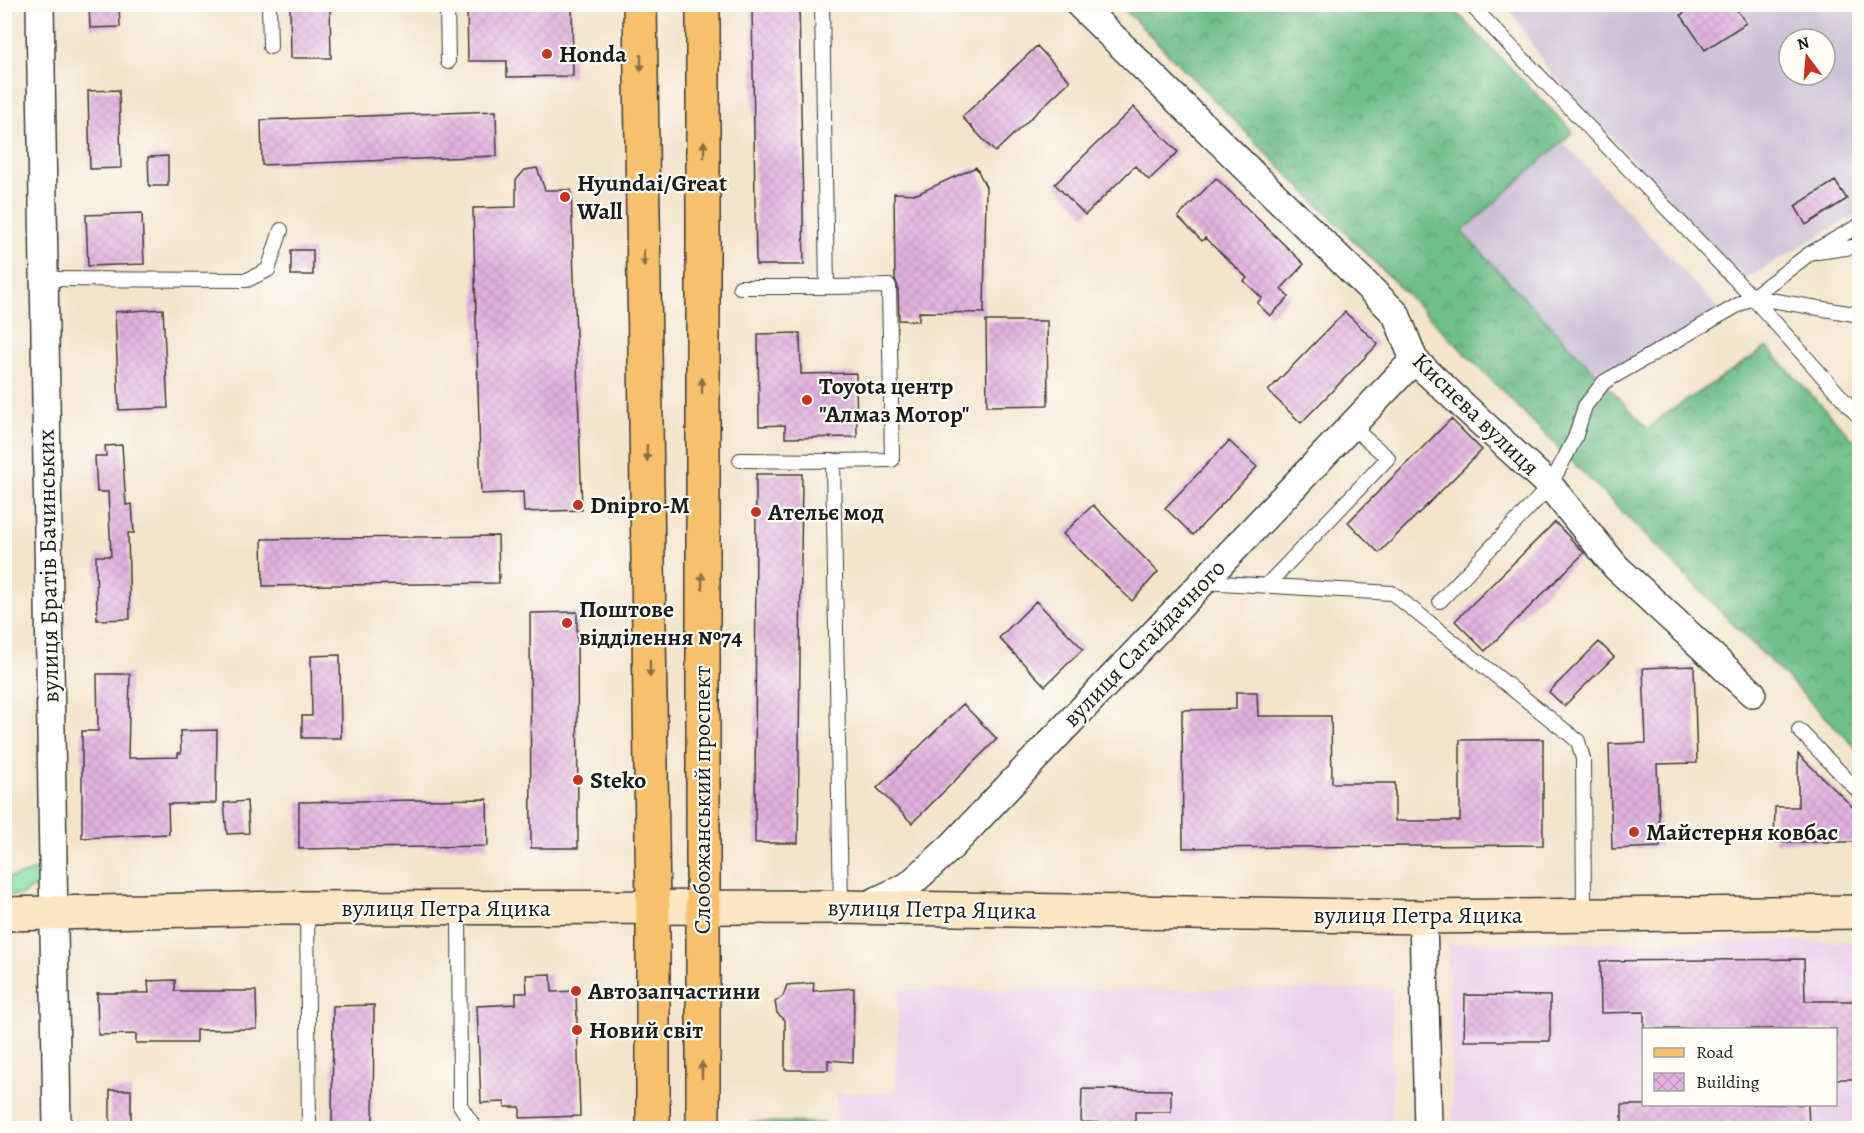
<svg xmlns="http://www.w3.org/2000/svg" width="1864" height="1133" font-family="Alegreya,serif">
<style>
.built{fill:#ebd1eb;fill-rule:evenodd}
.industrial{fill:#cbbfd5;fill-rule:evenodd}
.grass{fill:url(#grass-tufts);stroke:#537e60;stroke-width:1.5}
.forest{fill:url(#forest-crowns);stroke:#466d52;stroke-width:1.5}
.building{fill:url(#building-cross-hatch)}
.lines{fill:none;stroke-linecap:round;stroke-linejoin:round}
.lane-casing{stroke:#3c3a36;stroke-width:16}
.street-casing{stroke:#3c3a36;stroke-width:30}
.secondary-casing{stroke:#3c3a36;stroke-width:36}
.primary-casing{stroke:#3c3a36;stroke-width:36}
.lane{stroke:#fff;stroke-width:14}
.street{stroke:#fff;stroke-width:27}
.secondary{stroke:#fce6c4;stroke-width:33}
.primary{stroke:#f7c06c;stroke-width:33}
.oneway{fill:#8a6e44}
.poi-dot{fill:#c8321e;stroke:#fdfcf7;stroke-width:2}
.labels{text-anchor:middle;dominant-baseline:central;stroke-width:4.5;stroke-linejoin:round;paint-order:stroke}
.poi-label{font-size:24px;font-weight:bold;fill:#1c1c1c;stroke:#fdfcf7;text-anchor:start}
.street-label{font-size:24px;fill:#1c1c1c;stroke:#fdfcf7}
</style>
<defs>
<pattern id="grass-tufts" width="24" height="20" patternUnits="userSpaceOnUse" patternTransform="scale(1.5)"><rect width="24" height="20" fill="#8ae0a3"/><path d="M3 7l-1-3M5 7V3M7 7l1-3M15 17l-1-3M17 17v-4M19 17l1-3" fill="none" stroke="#76c08c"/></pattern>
<pattern id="forest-crowns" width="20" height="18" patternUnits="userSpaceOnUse" patternTransform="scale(1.5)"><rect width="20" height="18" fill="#6fbe89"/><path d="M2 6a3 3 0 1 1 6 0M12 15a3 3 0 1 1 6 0" fill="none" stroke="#5a9a6f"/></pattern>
<pattern id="building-cross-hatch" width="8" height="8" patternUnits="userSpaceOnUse" patternTransform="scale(1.5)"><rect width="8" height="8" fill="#e2b1df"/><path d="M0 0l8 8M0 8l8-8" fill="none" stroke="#c198bf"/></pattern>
</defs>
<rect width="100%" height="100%" fill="#fdfcf7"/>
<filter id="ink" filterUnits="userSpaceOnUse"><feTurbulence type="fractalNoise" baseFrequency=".0167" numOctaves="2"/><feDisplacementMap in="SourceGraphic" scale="12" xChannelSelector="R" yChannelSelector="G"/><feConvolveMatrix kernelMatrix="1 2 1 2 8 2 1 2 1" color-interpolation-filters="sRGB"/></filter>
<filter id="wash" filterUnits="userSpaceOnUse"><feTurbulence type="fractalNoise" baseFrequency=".008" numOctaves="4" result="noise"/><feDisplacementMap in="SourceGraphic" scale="24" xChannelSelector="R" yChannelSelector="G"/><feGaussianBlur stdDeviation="1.35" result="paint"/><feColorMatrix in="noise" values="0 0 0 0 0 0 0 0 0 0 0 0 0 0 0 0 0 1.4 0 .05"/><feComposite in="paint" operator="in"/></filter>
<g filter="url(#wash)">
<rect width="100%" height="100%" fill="#f3e5cc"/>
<path class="built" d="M1859,941V1128H1453L1448,944ZM1644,1030H1836V1104H1644Z
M1392,989V1128H837V1093H895L899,990Z"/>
<path class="industrial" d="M1507,5H1859V212L1744,280L1549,71ZM1789,39H1825V75H1789Z
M1562,141L1723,314L1604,382L1462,231Z"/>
<path class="grass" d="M39,869L37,886L21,895H5V877H15Z"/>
<path class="forest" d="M1120,5H1449L1573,132L1462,232L1648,429L1664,415L1767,347L1859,446V751Z
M751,1122L824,1123V1128H750Z"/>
<g id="blocks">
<path class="building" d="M89,4H119L120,27L90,28Z
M290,4H330L331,58H291Z
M467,4H572L573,76L507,77V61H468Z
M752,4H799L804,265H756Z
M1697,4H1733L1746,23L1705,50L1681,15Z
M1037,46L1070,81L995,152L962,117Z
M119,90L121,168L90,169L88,91Z
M1134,107L1178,152L1149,180L1135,166L1085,215L1055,184Z
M496,111L497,156L262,165L261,120Z
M168,156V186H149L148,157Z
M976,167L986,187L984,313L919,312V321L899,320L898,286L895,279L894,193L917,194Z
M537,168L545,190H571L582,510L524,512L523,492L481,494L473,208L516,207V180L525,170Z
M1216,178L1304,264L1281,289L1289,297L1270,316L1257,303L1262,298L1244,281L1247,278L1205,238L1202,241L1178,217Z
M1835,181L1847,199L1806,225L1795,206Z
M142,213L144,264L88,266L86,215Z
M291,250H313V275H291Z
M163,309L168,408L119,410L115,312Z
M1345,312L1378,344L1301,423L1268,391Z
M986,321H1047L1048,405L987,406Z
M800,333L801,374L856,373L857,437L785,438V425L759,426L758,334Z
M1451,419L1482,450L1379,553L1348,522Z
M1229,441L1257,467L1193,535L1165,508Z
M122,445L126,505L132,504L134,533H128L130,619L97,620L96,556H111L108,492H97L95,456H106L105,446Z
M756,474H802L798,843H755Z
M1093,505L1158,572L1132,601L1063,534Z
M1555,522L1584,553L1485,651L1455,621Z
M498,536L499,583L263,586L262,539Z
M1036,601L1083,649L1045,686L999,638Z
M577,612L578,848H531L530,613Z
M1599,642L1614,657L1564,706L1549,692Z
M340,655L341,738H302V716H312L311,656Z
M1694,666L1697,763L1657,764L1660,847L1612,849L1609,744L1646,743L1643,668Z
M97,674H130L128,758L178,757V753H181L180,731L217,730L216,803L168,804L169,834L82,838V731H98Z
M1236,692H1257L1258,716H1331L1332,783H1395V821H1460V740L1543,739V845L1183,848L1182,710L1236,709Z
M963,704L997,739L912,823L877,788Z
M1798,754L1860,814V842H1774L1775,807H1798Z
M487,799L488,846L299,849V802Z
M247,801L249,833L227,834L224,803Z
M1804,959L1805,1001H1860V1079H1836V1029H1644V1012L1601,1013L1600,961Z
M551,974L552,992L576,991L580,1116L520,1118V1107H505V1102L481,1103L477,1006L516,1004V993H527L526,975Z
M175,980V991H256L257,1029L196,1030V1043H136V1034L98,1035L97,993H149L148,981Z
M814,983L813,991L854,988L853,1062L828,1060V1070H785V1020L777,1013L775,1002L783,996L787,985Z
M1465,995L1550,996V1041H1464Z
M374,1005L373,1128H332L333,1006Z
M1082,1089L1171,1090V1112H1135V1128H1104V1123L1081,1122Z
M110,1090H131V1128H110Z
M1808,1104L1809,1128H1622V1105Z"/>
</g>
</g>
<g filter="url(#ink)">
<use href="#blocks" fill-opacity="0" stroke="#3c3a36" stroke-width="1.5"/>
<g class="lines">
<g class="lane-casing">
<path id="lane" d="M269,4L270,47
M447,4L448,62
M822,4L827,287L889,286L892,460L833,461L841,907
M1470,4L1752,297L1860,418
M1817,252L1860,246
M44,279L247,280L268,270L281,230
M740,287H827
M1752,297L1860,315
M740,460L833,461
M1204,582L1392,593L1578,741L1583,759L1584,915
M1267,585L1388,458L1352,427
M1440,601L1550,486L1575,438L1585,406L1604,382L1752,297L1809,254L1860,225
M1799,730L1860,793
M307,908L309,1128
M459,908L460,1105L475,1128"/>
</g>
<g class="street-casing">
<path id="street" d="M40,4L57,1128
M1079,4L1396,314L1414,360L1550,486L1616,567L1752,693
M863,907L908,886L951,847L1414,360
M1423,917L1428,1128"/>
</g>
<g class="secondary-casing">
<path id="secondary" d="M4,914L281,908L841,907L1423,917L1860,912"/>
</g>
<g class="primary-casing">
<path id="primary" d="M640,4L653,908V1128
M703,1128V4"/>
</g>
<use href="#lane" class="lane"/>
<use href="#street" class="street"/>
<use href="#secondary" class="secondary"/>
<use href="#primary" class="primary"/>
</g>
<defs><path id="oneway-solid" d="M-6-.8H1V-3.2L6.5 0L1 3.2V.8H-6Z" transform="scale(1.5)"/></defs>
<g class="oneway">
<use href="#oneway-solid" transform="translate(641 63) rotate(89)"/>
<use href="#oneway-solid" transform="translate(704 149) rotate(-90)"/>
<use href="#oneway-solid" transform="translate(644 258) rotate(89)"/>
<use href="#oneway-solid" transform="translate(702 386) rotate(-90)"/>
<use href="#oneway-solid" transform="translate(647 453) rotate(89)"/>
<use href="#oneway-solid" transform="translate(702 581) rotate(-90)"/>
<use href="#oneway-solid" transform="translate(650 669) rotate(89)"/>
<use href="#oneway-solid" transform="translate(702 1070) rotate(-90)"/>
</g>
</g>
<g class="poi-dot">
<circle cx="547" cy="54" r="6"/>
<circle cx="565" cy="197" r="6"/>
<circle cx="807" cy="400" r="6"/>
<circle cx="578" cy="505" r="6"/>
<circle cx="756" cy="512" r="6"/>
<circle cx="567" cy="623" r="6"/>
<circle cx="578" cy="780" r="6"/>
<circle cx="1634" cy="832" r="6"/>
<circle cx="576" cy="991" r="6"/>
<circle cx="577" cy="1030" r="6"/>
</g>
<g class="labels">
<g class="poi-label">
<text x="559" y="54">Honda</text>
<text x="577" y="183">Hyundai/Great<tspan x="577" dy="28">Wall</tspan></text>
<text x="819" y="386">Toyota центр<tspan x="819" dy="28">"Алмаз Мотор"</tspan></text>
<text x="590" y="505">Dnipro-M</text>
<text x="768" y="512">Ательє мод</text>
<text x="579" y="609">Поштове<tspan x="579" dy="28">відділення №74</tspan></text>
<text x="590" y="780">Steko</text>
<text x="1646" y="832">Майстерня ковбас</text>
<text x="588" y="991">Автозапчастини</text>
<text x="589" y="1030">Новий світ</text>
</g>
<g class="street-label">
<text transform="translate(1476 414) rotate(44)">Киснева вулиця</text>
<text transform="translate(48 566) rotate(-91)">вулиця Братів Бачинських</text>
<text transform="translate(1144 643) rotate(-46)">вулиця Сагайдачного</text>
<text transform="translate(702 800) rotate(-90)">Слобожанський проспект</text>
<text x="446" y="908">вулиця Петра Яцика</text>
<text transform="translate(932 909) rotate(1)">вулиця Петра Яцика</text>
<text x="1418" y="915">вулиця Петра Яцика</text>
</g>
</g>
<rect width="1864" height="1133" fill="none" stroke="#fdfcf7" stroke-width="24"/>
<rect x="1642" y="1028" width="195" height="78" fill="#fdfcf7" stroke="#a3a29f" stroke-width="1.5"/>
<rect x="1654" y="1048" width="30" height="9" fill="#f7c06c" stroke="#a3a29f" stroke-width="1.5"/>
<text x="1696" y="1058" font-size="18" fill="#1c1c1c">Road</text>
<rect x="1654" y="1073" width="30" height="18" fill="url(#building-cross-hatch)" stroke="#a3a29f" stroke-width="1.5"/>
<text x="1696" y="1088" font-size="18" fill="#1c1c1c">Building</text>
<g transform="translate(1807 57) rotate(344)"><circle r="28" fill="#fdfcf7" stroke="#a3a29f" stroke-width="1.5"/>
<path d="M0-4.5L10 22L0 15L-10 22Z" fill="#c8321e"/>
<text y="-9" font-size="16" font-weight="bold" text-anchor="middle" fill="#1c1c1c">N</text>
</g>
</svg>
